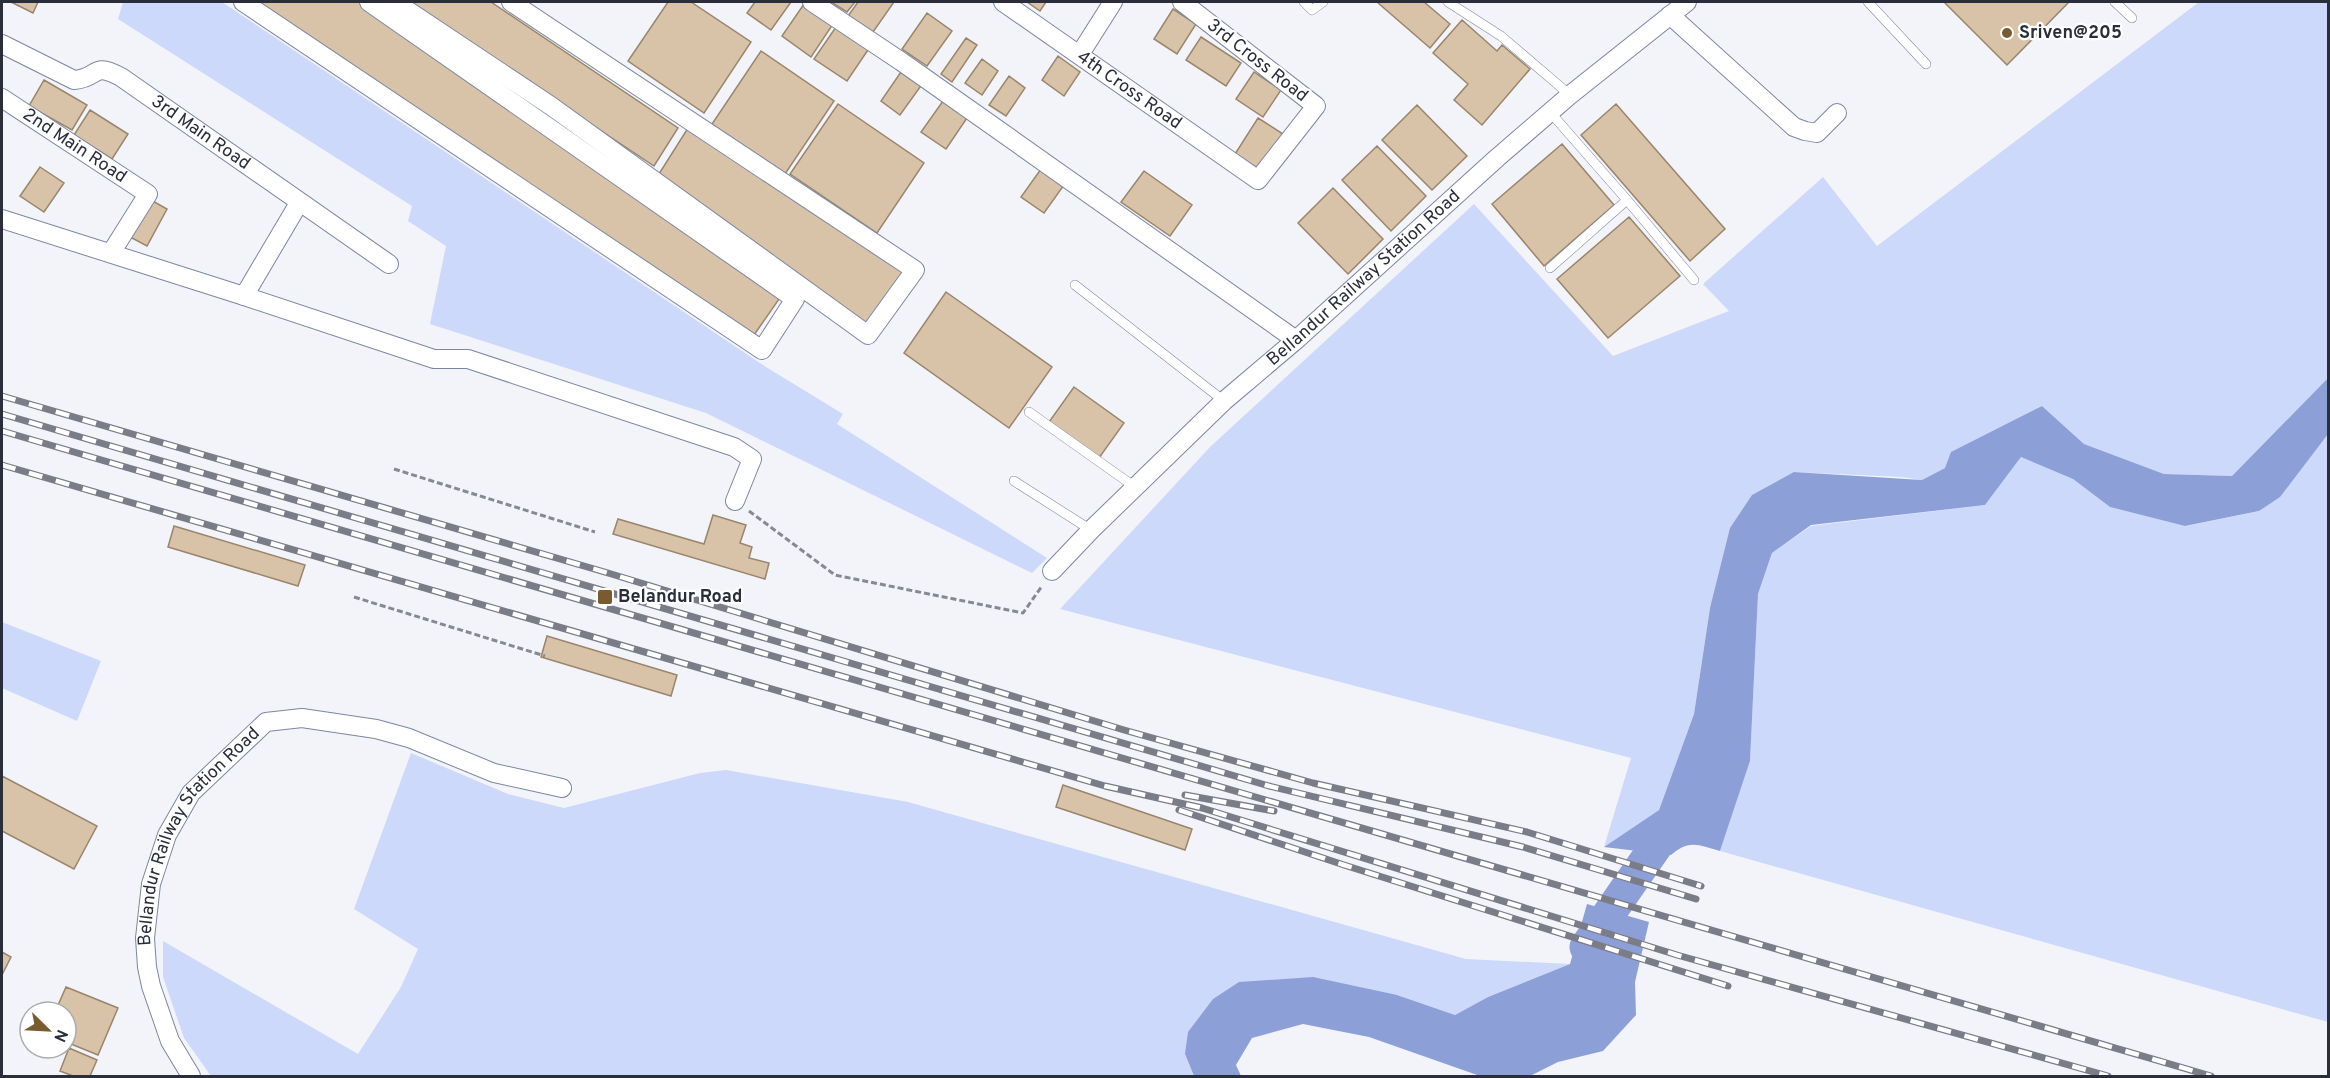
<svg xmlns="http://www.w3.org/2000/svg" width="2330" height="1078" font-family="Overpass,sans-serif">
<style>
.green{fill:#cdd9fb}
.water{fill:#8d9fd7}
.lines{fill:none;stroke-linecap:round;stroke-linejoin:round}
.river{stroke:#8d9fd7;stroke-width:33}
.building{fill:#d8c3a9;stroke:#99856c;stroke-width:1.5}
.service-casing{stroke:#7c86a1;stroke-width:10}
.minor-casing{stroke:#7c86a1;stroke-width:20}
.path{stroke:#868992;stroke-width:3;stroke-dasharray:6 3;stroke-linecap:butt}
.service{stroke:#fff;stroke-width:9}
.minor{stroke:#fff;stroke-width:18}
.rail-casing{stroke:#7a7d87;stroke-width:7}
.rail{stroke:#fff;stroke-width:4.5;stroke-dasharray:14;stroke-linecap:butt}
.poi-dot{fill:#7a5b30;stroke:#fff;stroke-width:2}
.labels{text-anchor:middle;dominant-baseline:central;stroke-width:4.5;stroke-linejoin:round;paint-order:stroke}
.poi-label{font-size:18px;font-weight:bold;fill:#2a2e3a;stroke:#fff;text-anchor:start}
.street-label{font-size:18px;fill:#2a2e3a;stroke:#fff}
</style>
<rect width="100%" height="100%" fill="#f2f4fa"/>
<path class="green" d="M123,2H222L766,367L843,414L837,424L1047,558L1032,573L706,413L430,324L446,246L408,221L412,206L118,19Z
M2199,2H2328V378L2232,476L2164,474L2084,444L2042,406L1945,468L1922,480L1902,477L1794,472L1710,608L1694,714L1659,810L1604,847L1631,758L1060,609L1210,447L1474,204L1613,356L1729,311L1703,284L1823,177L1877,246Z
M2328,434V1022L1720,851L1750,761L1758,594L1772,553L1811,526L1985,505L2021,457L2073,479L2110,507L2186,526L2260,511Z
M2,622L101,661L77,721L2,688Z
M411,753L508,794L564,808L700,773L726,770L908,802L1466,959L1570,964L1488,997L1455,1015L1397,995L1185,1054L1194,1076H211L184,1038L163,977V941L358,1054L401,987L418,949L354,909Z"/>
<path class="water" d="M2328,378V434L2280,497L2259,511L2185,526L2110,507L2073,479L2021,457L1985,505L1811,525L1772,553L1758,594L1750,761L1720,851C1699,845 1689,839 1671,855L1604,847L1659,810L1694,714L1710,608L1730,528L1752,495L1794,472L1922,480L1945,468L1951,452L2042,406L2084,444L2164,474L2232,476Z
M1587,904L1649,922L1635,982L1636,1015L1603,1051L1558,1062L1530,1076H1480L1369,1037L1303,1024L1252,1038L1236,1065L1241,1076H1194L1185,1054L1188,1032L1213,999L1239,982L1313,977L1397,995L1455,1015L1488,997L1570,964Z"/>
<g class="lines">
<path class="river" d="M1586,947L1676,817"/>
</g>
<path class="building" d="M11,2H38L33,13Z
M246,2H367L786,289L747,345Z
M407,2H491L678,128L654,166Z
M668,2H691L751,42L704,113L628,61Z
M755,2H791L771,30L747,13Z
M831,2H855L847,12Z
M858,2H894L873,32L848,16Z
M1027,2H1046L1040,11Z
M1377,2H1424L1450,24L1430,48Z
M1944,2H2069L2007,65Z
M804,4L833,24L811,57L782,36Z
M1173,9L1196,24L1177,54L1154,39Z
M927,13L952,31L927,66L902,49Z
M1462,20L1497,51L1502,45L1530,69L1482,125L1454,100L1468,84L1433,53Z
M838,24L870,47L847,81L814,59Z
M1201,37L1241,63L1226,86L1186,60Z
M966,38L977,45L952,82L941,74Z
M761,51L834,101L783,177L710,127Z
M1058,56L1080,72L1064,96L1042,80Z
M982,59L998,71L982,95L965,83Z
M903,69L923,83L900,115L881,101Z
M1254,72L1281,90L1263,117L1236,99Z
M1009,76L1025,88L1006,116L989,105Z
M44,80L87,105L72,130L29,106Z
M943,101L967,118L946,149L921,132Z
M838,104L924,163L877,233L790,174Z
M1616,104L1725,229L1690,261L1581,135Z
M1417,105L1467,156L1432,190L1382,140Z
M90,110L128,134L112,159L74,135Z
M1258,118L1283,134L1260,170L1235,154Z
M688,128L906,271L867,326L657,177Z
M1562,144L1614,205L1544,266L1492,204Z
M1377,146L1426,196L1391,231L1342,180Z
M40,167L64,183L44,212L20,196Z
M1041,169L1064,185L1044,213L1021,197Z
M1144,171L1192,205L1170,236L1121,202Z
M1333,188L1383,239L1348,274L1298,223Z
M151,200L167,209L147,246L130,237Z
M1629,217L1680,276L1608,338L1557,279Z
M946,292L1052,367L1009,428L904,353Z
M1074,387L1124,423L1099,458L1049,422Z
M713,515L746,525L740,543L752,547L749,558L769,563L765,579L613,534L618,519L704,544Z
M174,526L305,565L298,586L168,547Z
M547,636L677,675L671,696L541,657Z
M2,776L97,826L74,869L2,831Z
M1063,785L1192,829L1185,850L1056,807Z
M2,952L11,957L2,975Z
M66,987L118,1008L98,1055L66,1042V1012H55Z
M69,1048L97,1060L90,1076H73L60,1071Z"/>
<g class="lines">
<g class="service-casing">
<path id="service" d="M1304,2L1312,10L1323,2
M1448,2L1501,36L1570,95
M1868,2L1926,64
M2115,2L2132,18
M1550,112L1627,200L1694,280
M1550,268L1627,200
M1075,285L1224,401
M1029,412L1135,487
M1014,481L1091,530"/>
</g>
<g class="minor-casing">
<g id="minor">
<path d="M243,2L762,350L795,299L369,2"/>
<path d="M395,2L551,106L868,335L915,270L511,2"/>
<path d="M812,2L902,62L1296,340"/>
<path id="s1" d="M1003,2L1258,180L1316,106L1182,2"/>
<path d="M1670,15L1794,127L1805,131L1817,133L1837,113"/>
<path id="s2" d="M2,44L74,80C100,78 91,61 121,77L389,264"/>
<path d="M1080,54L1113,2"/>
<path id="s3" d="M2,98L148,194L111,253"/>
<path d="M2,219L244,296L434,359H468L734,447L752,459L735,501"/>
<path d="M244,296L299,203"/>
<path id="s4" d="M1052,571L1091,530L1224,401L1296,340L1497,158L1570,95L1687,2"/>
<path id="s5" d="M191,1076L170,1041L151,986L147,967L145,938L151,884L167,835L191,793L266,722L302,718L376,729L409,738L494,773L562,788"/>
</g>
</g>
<path class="path" d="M394,469L595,532
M749,511L835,575L1023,613L1042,586
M354,597L545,656"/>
<use href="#service" class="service"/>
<use href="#minor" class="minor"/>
<g class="rail-casing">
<path id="rail" d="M2,396L608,573L1124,730L1313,783L1527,832L1701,886
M2,414L1269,786L1523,847L1696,899
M2,431L2211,1076
M2,465L1105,786L1202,808L1677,955L2108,1076
M1185,795L1274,811
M1179,810L1344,865L1728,986"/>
</g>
<use href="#rail" class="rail"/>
</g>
<g class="poi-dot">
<circle cx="2007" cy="33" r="6"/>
<rect x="597" y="589" width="16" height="16" rx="3"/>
</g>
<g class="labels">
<g class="poi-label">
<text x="2019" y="33">Sriven@205</text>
<text x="618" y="597">Belandur Road</text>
</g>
<g class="street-label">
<text transform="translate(1257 61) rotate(38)">3rd Cross Road</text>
<text stroke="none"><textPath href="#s1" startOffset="154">4th Cross Road</textPath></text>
<text stroke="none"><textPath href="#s2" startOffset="228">3rd Main Road</textPath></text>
<text stroke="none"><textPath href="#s3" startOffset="87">2nd Main Road</textPath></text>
<text stroke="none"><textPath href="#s4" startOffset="428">Bellandur Railway Station Road</textPath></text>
<text stroke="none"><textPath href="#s5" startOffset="266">Bellandur Railway Station Road</textPath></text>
</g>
</g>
<rect width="2330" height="1078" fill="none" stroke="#2a2e3a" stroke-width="6"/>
<g transform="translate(48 1030) rotate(114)"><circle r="28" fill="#ffffff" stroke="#aaabb0" stroke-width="1.5"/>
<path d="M0-4.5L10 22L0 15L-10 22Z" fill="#7a5b30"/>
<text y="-9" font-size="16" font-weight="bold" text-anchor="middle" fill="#2a2e3a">N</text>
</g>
</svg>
